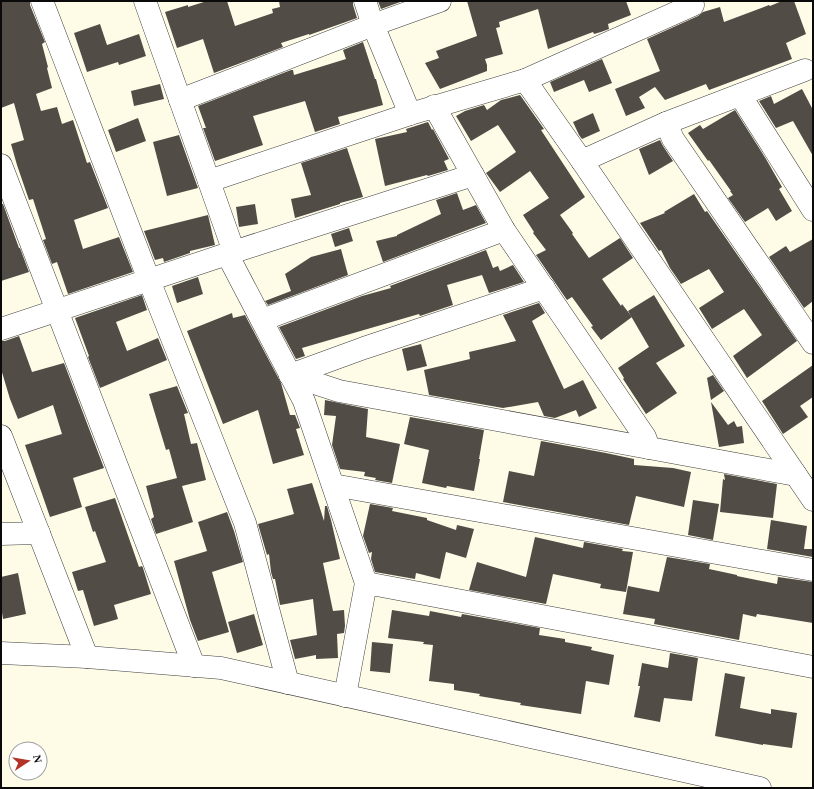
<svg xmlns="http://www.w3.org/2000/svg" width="814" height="789" font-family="Georgia,serif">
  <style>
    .building { fill: #524c47 }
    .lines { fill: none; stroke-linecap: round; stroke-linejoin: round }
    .minor-casing { stroke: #3d3d3d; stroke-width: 23 }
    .minor { stroke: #fff; stroke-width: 22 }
  </style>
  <rect width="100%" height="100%" fill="#fefce7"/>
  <!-- building -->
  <g class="building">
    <path d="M1,1H30V5L45,42L42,44L48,67L47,68L52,88L36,94L41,111L57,107L62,124L73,120L87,163L90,162L108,208L74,220L83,249L119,237L133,272L68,294L57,262L52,264L43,240L46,239L33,199L29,200L17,165L11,144L24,140L14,103L1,108Z"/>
    <path d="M207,1H227L235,26L273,13L272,9L280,7L279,1H353V5L357,18L309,35V34L281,43L283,47L214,73L203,39L177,48L165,12L188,5V7Z"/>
    <path d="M378,1H403L381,9Z"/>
    <path d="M467,1H626L631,15L608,24L609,29L601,32L594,34L593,32L548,49L538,9L499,22L500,27L496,28L503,54L485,59L487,65V71L440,89L425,63L439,58L436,51L477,36Z"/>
    <path d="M782,1H794L806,34L786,43L792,59L709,90L706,84L665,100L655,87L639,97L645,108L626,116L615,89L660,71L647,39L698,16L703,12L720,7L724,22L769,5L770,6Z"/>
    <path d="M100,24L107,45L139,34L146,56L119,65L118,62L87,72L74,33Z"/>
    <path d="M363,42L375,79H376L383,105L338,117L340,124L315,132L305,101L253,116L263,145L215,161L203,128H206L198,106L291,70H293L294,75L346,59L343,50Z"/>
    <path d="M602,59L612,83L589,92L584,80L554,92L550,82Z"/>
    <path d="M160,84L164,99L134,106L131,91Z"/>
    <path d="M802,89L813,110V156L793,121L776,128L759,101L771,96L774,104Z"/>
    <path d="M520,95L544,129L541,130L585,197L560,215L573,233L572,234L589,258L620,238L633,258L602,279L621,306L622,304L632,317L601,340L591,327L593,326L572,297L567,300L536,255L546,250L533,233L534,232L523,215L549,198L530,171L500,192L486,173L516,152L498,125L471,141L456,116L465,111L484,105L487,110L501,100Z"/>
    <path d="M735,110L766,159L782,187L779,189L792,211L776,221L768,208L745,222L728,198L733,195L730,191H731L709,160L708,161L688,133L700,125L703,129Z"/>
    <path d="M593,113L600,131L582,139L579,135L573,122Z"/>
    <path d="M138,118L146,141L116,152L108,130Z"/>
    <path d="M428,122L432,130L433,129L448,157L449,159L444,161L448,170L428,176L427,175L385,186L375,139L407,132L406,129Z"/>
    <path d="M179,135L198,188L167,196L153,142Z"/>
    <path d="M660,140L663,146L673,161L649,175L639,149Z"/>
    <path d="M347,148L363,197L340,203V204L295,218L291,199L311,195L301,163Z"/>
    <path d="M457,193L463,210L476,205L486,223L383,262L376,241L397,236V235L441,214L436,200Z"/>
    <path d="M694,194L705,212L707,211L797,341L747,378L733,356L762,335L744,309L712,329L699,308L724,292L709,269L681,284L670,268L661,250L659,251L640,223L665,213L664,212Z"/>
    <path d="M1,204H3L19,248H20L29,272L1,281Z"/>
    <path d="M255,204L258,224L239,227L236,207Z"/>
    <path d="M208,215L215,245L190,251V253L164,262L163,258L155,260L144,231Z"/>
    <path d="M349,228L353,241L335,247L331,234Z"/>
    <path d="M813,239V301L804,308L769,257L786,246L790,252Z"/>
    <path d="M341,249L348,275L268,305L265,301L291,291L285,274L311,257Z"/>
    <path d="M486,250L493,268L498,266L500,271L513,265L524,282L489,293L482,275L447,285L453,305L420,316L419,314L302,348L305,356L296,359L279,327L362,296L391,288L390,286Z"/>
    <path d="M198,277L203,294L177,303L172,286Z"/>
    <path d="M142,295L147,310L116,322L127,351L158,338L167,360L100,388L88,357L89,356L75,318Z"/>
    <path d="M654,295L685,346L656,363L677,393L646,414L623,379L624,378L618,368L649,347L628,311Z"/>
    <path d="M539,303L545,313L532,321L564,389L583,380L597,408L579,417L576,410L555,418L544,416L538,402L503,408L429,395L424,370L470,359L469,352L516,341L503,315Z"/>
    <path d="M232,313L233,318L245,315L281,383L290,415H295L300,428L296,429L304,455L273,464L258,410L223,424L187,331Z"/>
    <path d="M19,336L32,372L64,363L104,468L73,478L82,507L50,517L25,445L62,434L53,405L18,419L10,399L1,369V341H5Z"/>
    <path d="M421,344L427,366L407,371L402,349Z"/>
    <path d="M813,365V397L800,406L808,417L783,434L762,401Z"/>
    <path d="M713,375L724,391L711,400L707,378Z"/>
    <path d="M177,386L188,413L184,414L191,444L197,443L206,480L182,486L193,522L156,534L151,519L154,517L146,486L177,478L169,449L166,450L149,394Z"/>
    <path d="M325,400L368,409L366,437L400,444L392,483L375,480L376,478L364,476L365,472L340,469L332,445L336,416L324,415Z"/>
    <path d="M711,402L728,425L734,421L737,427L742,426L744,443L719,447Z"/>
    <path d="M410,417L484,430L479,459H480L474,491L447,486L446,488L422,483L429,450L404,444Z"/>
    <path d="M541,441L606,453L634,459V465L673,468L691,472L684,507L636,496L629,525L503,502L509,471L534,476Z"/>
    <path d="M724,474L777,484L773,518L720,512L723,479L725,480Z"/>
    <path d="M312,483L324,521L325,506H327L331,520L340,559L323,563L333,611L344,610L345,626L344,633L337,634L338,658L316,659V655L295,659L290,640L317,635L313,599L280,605L275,579H273L271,572L269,554L267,555L258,524L294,514L287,489Z"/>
    <path d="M115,498L139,567L142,566L143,568L151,594L114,605L118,619L94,626L83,590L78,591L72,572L106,562L95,531L93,532L85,507Z"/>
    <path d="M693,500L719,504L713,540L688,535Z"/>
    <path d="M370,504L393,508L392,511L427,518V520L456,530L457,525L474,529L466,558L446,552L440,579L416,573L415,579L375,572L371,559L372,552L369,553L363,536Z"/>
    <path d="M227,512L234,531L243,562L212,572L229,632L198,641L190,620L174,561L207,551L198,522Z"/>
    <path d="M771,520L807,526L804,549H813V557L767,549Z"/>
    <path d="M535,537L583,548L584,542L623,549L622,551L633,552L626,592L600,588L601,584L553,574L546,604L469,590L477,562L526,577Z"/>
    <path d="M667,557L710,564L709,569L737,575V576L777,584L778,577L813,582V623L757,614L756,617L743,614L739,640L654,624L655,619L623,614L628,586L659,592Z"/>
    <path d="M18,573L26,614L3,619L1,606V577Z"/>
    <path d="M392,610L429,616L430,611L461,617L462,614L540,628L539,635L565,639V642L592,647L591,650L614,655L609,685L586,681L581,714L520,705L521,703L479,696L480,694L454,690V684L429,681L433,645L423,644L424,642L388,638Z"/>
    <path d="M254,614L263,645L237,653L228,622Z"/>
    <path d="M372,642L393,644L390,673L370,671Z"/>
    <path d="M670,653L698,658L692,701L664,698L660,722L634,717L640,686H638L642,663L668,668Z"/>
    <path d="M725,673L745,677L740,708L771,714V709L797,713L792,748L763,744V745L715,736Z"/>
  </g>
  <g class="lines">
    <!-- minor casing -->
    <g class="minor-casing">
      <g id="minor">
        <path d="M42,1L149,280L245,523L288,683"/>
        <path d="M145,1L234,252"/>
        <path d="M365,1L373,25L410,114"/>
        <path d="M525,80L693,5"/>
        <path d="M740,95L813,210"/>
        <path d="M180,100L373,25L440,1"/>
        <path d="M434,106L504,230L645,437L649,448"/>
        <path d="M666,123L673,139L813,343"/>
        <path d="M582,161L666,123L805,70"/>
        <path d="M1,165L194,666"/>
        <path d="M209,181L410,114L525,80L582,161L813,500"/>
        <path d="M227,254L304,401L366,583"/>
        <path d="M262,320L504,230"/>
        <path d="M1,329L227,254L473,175"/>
        <path d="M290,375L339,391L796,475"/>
        <path d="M290,375L364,348L544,288"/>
        <path d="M1,436L87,657"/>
        <path d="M333,485L813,570"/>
        <path d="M1,534L39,533"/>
        <path d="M1,653L87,657L221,668L760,788"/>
        <path d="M345,696L366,583L813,667"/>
      </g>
    </g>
    <!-- minor -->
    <use href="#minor" class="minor"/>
  </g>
  <!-- border -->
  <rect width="814" height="789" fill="none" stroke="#0a0a0a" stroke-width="4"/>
  <!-- north arrow -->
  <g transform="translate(28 761) rotate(78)"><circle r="19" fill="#ffffff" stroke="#9d9d9d"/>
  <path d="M0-3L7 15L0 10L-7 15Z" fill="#b23429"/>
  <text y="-6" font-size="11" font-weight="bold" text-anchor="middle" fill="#0a0a0a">N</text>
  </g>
</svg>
